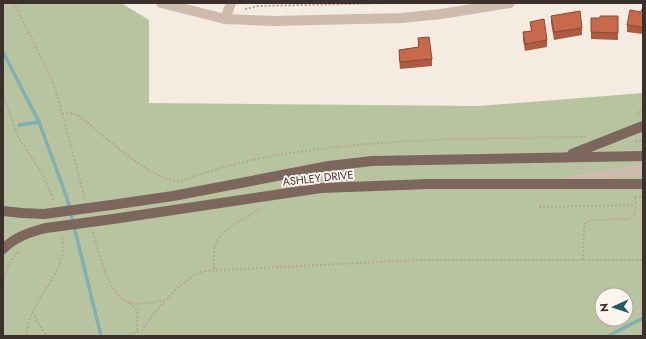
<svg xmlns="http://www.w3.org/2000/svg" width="646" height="339" font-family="Jost,sans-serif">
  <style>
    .green { fill: #b8c4a0; fill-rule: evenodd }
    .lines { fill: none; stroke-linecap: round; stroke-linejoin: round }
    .stream { stroke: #7fb0b2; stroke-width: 3.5 }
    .path { stroke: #b9a596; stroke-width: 2; stroke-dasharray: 2 2; stroke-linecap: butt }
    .minor { stroke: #cdbbac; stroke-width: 10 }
    .major { stroke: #7d675c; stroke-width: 10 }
    .major-bridge { stroke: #7d675c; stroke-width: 10 }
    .wall { fill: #ac5a40 }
    .building { fill: #c8694b; stroke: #8c4a34 }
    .labels { text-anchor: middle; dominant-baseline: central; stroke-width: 4; stroke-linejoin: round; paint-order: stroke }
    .street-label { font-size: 11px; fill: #3b302b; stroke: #fbf5ee }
  </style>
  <rect width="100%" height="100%" fill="#f4ebe1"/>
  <!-- green -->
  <path class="green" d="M3,3H121L149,20V103L479,106L643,93V336H3ZM602,295H626V319H602Z"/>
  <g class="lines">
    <!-- stream -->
    <g class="stream">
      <path d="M3,52L39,122L67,198L101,336"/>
      <path d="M19,125L39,122"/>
      <path d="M608,336L643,318"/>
    </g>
    <!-- path -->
    <g class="path">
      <path d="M14,3L51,78L56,91L85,199"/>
      <path d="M245,9L258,6L389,3"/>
      <path d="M3,94L18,137L45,178L54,202"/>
      <path d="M62,114C71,112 76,114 83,119C109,139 148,180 181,181C239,159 295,151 356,145C432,138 509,138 586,137"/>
      <path d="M637,116L643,107"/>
      <path d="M635,141H643"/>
      <path d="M635,197H643"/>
      <path d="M539,207L635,205"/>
      <path d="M93,232C98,251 108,294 128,302C139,306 154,302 165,300"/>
      <path d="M583,260L584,228L586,222L593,220L630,219C638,214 635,203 635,195"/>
      <path d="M214,269C214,261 213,251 216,244C220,229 248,217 260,209"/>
      <path d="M3,282L9,264L18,252"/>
      <path d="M130,303L137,311V333"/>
      <path d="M33,312L38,323L47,336"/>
      <path d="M27,336C27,299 70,275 62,236"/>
      <path d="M126,336L142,330L155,312L177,288L194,275L204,271L416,260H643"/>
    </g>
    <!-- minor -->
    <g class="minor">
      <path d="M161,3L225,19L274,21L402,18L441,14L510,3"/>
      <path d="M225,19L231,3"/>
      <path d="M568,181L640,170L643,168"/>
    </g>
    <!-- major -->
    <g class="major">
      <path d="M572,154L643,126"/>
      <path d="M111,205L173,196L329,166L372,161L643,156"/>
      <path d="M3,211L22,213L44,214"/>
      <path d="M113,219L321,188L429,184H643"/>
      <path d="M3,249C15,237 30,232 46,228"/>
    </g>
    <!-- major-bridge -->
    <g class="major-bridge">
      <path d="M44,214L111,205"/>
      <path d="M46,228L113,219"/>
    </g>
  </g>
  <!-- wall -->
  <g class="wall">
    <path d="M643,9V34L627,32V25L641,12Z"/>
    <path d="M551,16L582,28V35L554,40L551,23Z"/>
    <path d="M618,16V40L591,39V18H600Z"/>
    <path d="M530,22L547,40V47L525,51L523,40V32L531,31Z"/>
    <path d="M418,38L432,59V66L400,69L399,57V50L418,47Z"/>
  </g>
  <!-- building -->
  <g class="building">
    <path d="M642,9H643V27L627,25L630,10L641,12Z"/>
    <path d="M580,11L582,28L554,32L551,16Z"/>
    <path d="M600,16H618V33L591,32V18H600Z"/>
    <path d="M544,19L547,40L525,44L523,32L532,31L530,22Z"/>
    <path d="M429,37L432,59L400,62L399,50L419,47L418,38Z"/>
  </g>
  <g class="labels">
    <!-- street labels -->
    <g class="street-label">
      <text transform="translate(318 178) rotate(-6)">ASHLEY DRIVE</text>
    </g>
  </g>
  <!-- border -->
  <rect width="646" height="339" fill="none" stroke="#3b302b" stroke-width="8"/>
  <!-- north arrow -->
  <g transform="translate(614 307) rotate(267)"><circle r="19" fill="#fbf5ee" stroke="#aea6a0"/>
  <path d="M0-3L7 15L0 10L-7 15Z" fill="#1f5a5e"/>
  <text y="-6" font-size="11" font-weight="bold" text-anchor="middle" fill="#3b302b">N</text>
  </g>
</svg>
